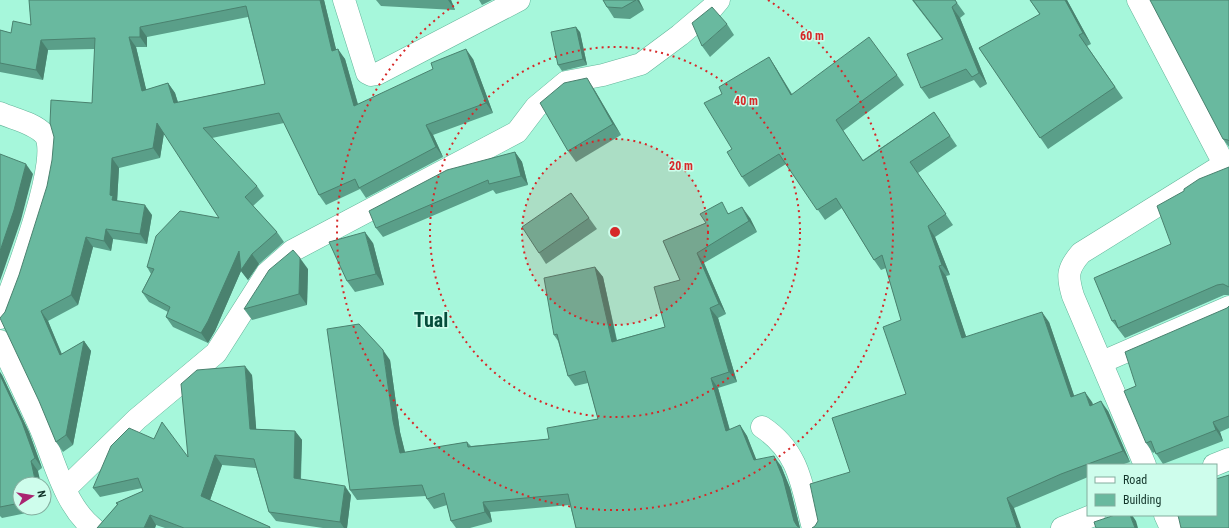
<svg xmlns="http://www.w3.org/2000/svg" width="1229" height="528" font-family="'Roboto Condensed',sans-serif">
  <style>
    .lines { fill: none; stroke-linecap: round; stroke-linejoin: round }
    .minor-casing { stroke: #64b59a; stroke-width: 23 }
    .tertiary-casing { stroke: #64b59a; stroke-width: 23 }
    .trunk-casing { stroke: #64b59a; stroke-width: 23 }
    .minor { stroke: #fff; stroke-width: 22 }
    .tertiary { stroke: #fff; stroke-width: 22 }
    .trunk { stroke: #fff; stroke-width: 22 }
    .wall { fill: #5a9f89; fill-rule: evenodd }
    .shaded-wall { fill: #4a826f }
    .building { fill: #69b99f; stroke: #4a826f; fill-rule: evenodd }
    .ring { fill: none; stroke: #d62828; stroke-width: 2; stroke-dasharray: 2 4 }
    .labels { text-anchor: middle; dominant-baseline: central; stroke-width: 3; stroke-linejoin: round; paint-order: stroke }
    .town-label { font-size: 20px; font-weight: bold; fill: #054d3b; stroke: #cefdec }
    .centre { fill: #d62828; stroke: #cefdec; stroke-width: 2 }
    .ring-label { font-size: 12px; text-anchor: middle; font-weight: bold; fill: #d62828; stroke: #cefdec; stroke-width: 3; stroke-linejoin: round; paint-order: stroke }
  </style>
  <rect width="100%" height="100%" fill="#a6f7db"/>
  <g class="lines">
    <!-- minor casing -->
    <g class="minor-casing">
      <g id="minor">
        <path d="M344,0L367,73L371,75L377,74L519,0"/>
        <path d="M1138,0L1224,164"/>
        <path d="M0,113C14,119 34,123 44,134C64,154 10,291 0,318"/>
        <path d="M0,341C13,369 27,398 40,427C54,459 64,505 93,528"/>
        <path d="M1102,362L1229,307"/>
        <path d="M762,427C800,452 802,487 813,528"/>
        <path d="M1145,465L1073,296C1067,276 1067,269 1081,253L1229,161"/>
        <path d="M65,489L137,419L216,353L267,273L292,251L517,132L536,107L566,82L603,75L641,64L680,35L713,7L719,0"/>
      </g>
    </g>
    <!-- tertiary casing -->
    <g class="tertiary-casing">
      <path id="tertiary" d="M1165,515L1171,528"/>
    </g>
    <!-- trunk casing -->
    <g class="trunk-casing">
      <g id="trunk">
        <path d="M1214,465L1229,459"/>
        <path d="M1062,528L1094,515"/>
      </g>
    </g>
    <!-- minor -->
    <use href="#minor" class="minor"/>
    <!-- tertiary -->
    <use href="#tertiary" class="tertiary"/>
    <!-- trunk -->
    <use href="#trunk" class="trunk"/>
  </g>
  <!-- wall -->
  <g class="wall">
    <path d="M29,0H324L336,50L345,59L358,104L473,59L493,113L433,135L443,157L366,198L360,189L326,205L319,195L284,123L212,138L257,186L264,196L253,206L277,232L284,242L259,264L248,280L241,271L215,331L208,343L173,327L166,317L168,312L149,302L142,292L151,274L147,267L219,218L164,133L160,158L119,168L117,201L152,215L147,244L113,239L111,251L93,247L78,305L48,321L62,354L84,341L91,351L73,445L63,452L56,442L5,312L92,103L95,49L48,50L43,80L0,72V30L11,33L31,25ZM248,17L265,84L178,102L175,93L168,83L146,90L136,47H147V37Z"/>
    <path d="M376,0H451L455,10L381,6Z"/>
    <path d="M479,0H492L482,5Z"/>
    <path d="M603,0H639L644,10L630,19L614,18L607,7Z"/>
    <path d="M912,0H955L965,14L960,18L987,84L980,88L974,80L929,99L921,88L942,39Z"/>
    <path d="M1030,0H1067L1091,44L1087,46L1123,98L1048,149L979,48L1040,15Z"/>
    <path d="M1229,0V147L1223,139Z"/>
    <path d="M727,24L734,35L710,57L702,46Z"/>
    <path d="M580,32L587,65L562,71L558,65Z"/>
    <path d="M769,57L776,68L792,94L897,75L904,85L843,131L863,160L934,112L957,146L918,173L953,225L935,237L950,275L946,276L966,337L1049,322L1074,396L1092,402L1093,405L1108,411L1130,462L1121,465H1088V477L1069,485L1014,508L815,526L850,472L906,394L901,320L886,268L881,270L874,260L842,208L825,220L786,164L749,187L742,177L732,149L722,94Z"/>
    <path d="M594,89L621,135L576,162L568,151Z"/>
    <path d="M515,152L522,162L528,185L496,194L493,190L383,237L376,228Z"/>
    <path d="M1229,167V295H1224L1125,338L1112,321Z"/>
    <path d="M571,193L597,229L546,264L539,253Z"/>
    <path d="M729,213L750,218L757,232L704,263L726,314L718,318L737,382L718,388L730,430L740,425L747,436L756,460L781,466L790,488L800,528H576L570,505L490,512L492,522L470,528H456L451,521L447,505L434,509L427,499L426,496L357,500L350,490L390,360L400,432L405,453L467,442L471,446L549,439L598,419L588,383L575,386L568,376L558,341L554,335L595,267L603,277L617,340L665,327L680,280L663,241Z"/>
    <path d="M373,243L384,285L355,292L347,281Z"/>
    <path d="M308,269L307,305L252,320L244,309Z"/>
    <path d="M1229,306V428L1220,432L1223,441L1163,464L1155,452L1153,453L1146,443L1136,386Z"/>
    <path d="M0,372L2,375L29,432L42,468L20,484V508H44V498L46,509L2,518L0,516Z"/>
    <path d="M252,375L256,429L295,431L302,440L301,479L351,495L347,528H323L276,521L269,512L256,468L222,465L210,500L270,527L271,528H165L156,525L155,528H97L117,505L116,503L143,491L142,488L100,497L93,488L188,457Z"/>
  </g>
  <!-- shaded-wall -->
  <g class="shaded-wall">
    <path d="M320,0H324L339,61L332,51Z"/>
    <path d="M448,0H451L455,10Z"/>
    <path d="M637,0H639L644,10Z"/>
    <path d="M1065,0H1067L1091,44L1083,33Z"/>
    <path d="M952,7L960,18L987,84L979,73Z"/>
    <path d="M140,27L147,37V47L140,37Z"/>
    <path d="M576,27L580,32L587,65L583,59Z"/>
    <path d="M129,37L136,47L149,101L142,91Z"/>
    <path d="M41,40L48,50L43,80L36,70Z"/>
    <path d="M338,49L345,59L361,116L354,106Z"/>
    <path d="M466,49L473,59L493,113L486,103Z"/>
    <path d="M769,57L776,68L798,105L791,95Z"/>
    <path d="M587,78L594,89L621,135L613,124Z"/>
    <path d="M168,83L175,93L181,113L174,103Z"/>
    <path d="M157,123L164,133L160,158L153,148Z"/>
    <path d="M426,125L433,135L443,157L436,147Z"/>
    <path d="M515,152L522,162L528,185L521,176Z"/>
    <path d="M112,158L119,168L117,202L112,200L110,195Z"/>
    <path d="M26,164L33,174L21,220L0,281V251Z"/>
    <path d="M145,205L152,215L147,244L140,234Z"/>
    <path d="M742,207L750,218L757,232L749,221Z"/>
    <path d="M928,226L935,237L950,275L942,265Z"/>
    <path d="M106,229L113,239L111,251L104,241Z"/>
    <path d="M365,232L373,243L384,285L376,274Z"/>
    <path d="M86,237L93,247L78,305L71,295Z"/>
    <path d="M239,251L252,254L259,264L248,280L241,271L215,331L208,343L201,333Z"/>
    <path d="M697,253L704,263L726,314L719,304Z"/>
    <path d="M300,258L308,269L307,305L299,294Z"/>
    <path d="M939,266L946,276L970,348L962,338Z"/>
    <path d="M595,267L603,277L619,352L612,342Z"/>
    <path d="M710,308L718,318L737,382L729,372Z"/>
    <path d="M41,311L48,321L66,365L60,355Z"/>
    <path d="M1042,312L1049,322L1078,407L1071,397Z"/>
    <path d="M84,341L91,351L73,445L66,435Z"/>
    <path d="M383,350L390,360L400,432L408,464L400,453L393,421Z"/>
    <path d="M245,366L252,375L257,439L250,429Z"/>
    <path d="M0,372L2,375L29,432L42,468L35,458L0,375Z"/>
    <path d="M711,378L718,388L733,442L726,431Z"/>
    <path d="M1085,392L1092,402L1097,416L1090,406Z"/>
    <path d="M1101,401L1108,411L1130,462L1123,451Z"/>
    <path d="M1213,422L1220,432L1223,441L1216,430Z"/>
    <path d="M740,425L747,436L761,471L754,460Z"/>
    <path d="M295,431L302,440L300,488L294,478Z"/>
    <path d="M215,455L222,465L208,506L201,496Z"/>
    <path d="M774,456L781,466L790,488L800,528H798L794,521Z"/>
    <path d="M31,461L38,471L41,484H36Z"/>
    <path d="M345,486L351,495L347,528H344L340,522Z"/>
    <path d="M44,498L46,509L44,505Z"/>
    <path d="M1007,498L1014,508L1021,528H1017Z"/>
    <path d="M483,502L490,512L492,522L485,512Z"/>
    <path d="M150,515L156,525L155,528H144Z"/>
    <path d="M1130,515H1132L1136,521L1138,528H1135Z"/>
  </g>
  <!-- building -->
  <g class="building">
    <path d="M29,0H320L332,51L338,49L354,106L433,69L431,63L466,49L486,103L426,125L436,147L359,188L355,179L319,195L279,113L203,128L257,186L245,197L277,232L252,254L241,270L239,251L208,321L201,333L166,317L170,307L142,292L154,269L147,267L156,236L180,211L219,218L157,123L153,148L112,158L110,195L113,196L112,200L145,205L140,234L106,229L104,241L86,237L71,295L41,311L60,355L84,341L66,435L56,442L39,401L0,318L5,312L19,275L47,186L52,160L54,137L50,123L51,100L92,103L95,38L41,40L36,70L0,63V30L11,33L13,21L31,25ZM246,6L265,84L174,103L168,83L142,91L129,37H140V27Z"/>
    <path d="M603,0H636L622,8L607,7Z"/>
    <path d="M913,0H955L957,3L952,7L979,73L972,77L966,69L921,88L907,54L943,39Z"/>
    <path d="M1030,0H1065L1083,33L1079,35L1115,87L1040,138L979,48L1040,14Z"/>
    <path d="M1150,0H1229V141L1228,140L1223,139Z"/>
    <path d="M712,7L727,24L702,46L692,23Z"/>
    <path d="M576,27L583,59L558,65L551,32Z"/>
    <path d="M869,37L897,75L836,120L863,161L934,112L950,136L910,162L946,214L928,226L942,265L939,266L962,338L1042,312L1071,397L1085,392L1090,406L1101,401L1123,451L1061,474L1007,498L1017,528H812L815,526L818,521L810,484L850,472L832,418L906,394L883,327L901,320L882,255L874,260L836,198L817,210L779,154L742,177L727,152L732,149L704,103L722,94L719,87L769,57L791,95Z"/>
    <path d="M587,78L613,124L568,151L540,103L564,83Z"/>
    <path d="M515,152L521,176L489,184L488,180L376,228L369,211L447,170Z"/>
    <path d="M0,154L26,164L14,210L0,251Z"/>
    <path d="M1229,167V287L1223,284L1217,285L1118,328L1115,320L1112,321L1094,278L1171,244L1157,206L1184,191V189L1199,179Z"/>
    <path d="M571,193L589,218L539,253L522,227Z"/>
    <path d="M722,202L728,214L742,207L749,221L697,253L719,304L710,308L729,372L711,378L726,431L740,425L754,460L774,456L783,478L794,521L797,526L800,528H576L568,494L483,502L485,512L451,521L444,493L427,499L422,485L350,490L327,329L359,324L383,350L393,421L400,453L467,442L468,447L549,439L547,428L598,419L585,371L568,376L557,334L554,335L544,278L595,267L612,342L665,327L654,287L680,280L663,241L706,223L700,214Z"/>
    <path d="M365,232L376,274L347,281L329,242Z"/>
    <path d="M293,250L300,258L299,294L244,309L269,270Z"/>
    <path d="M1229,306V416L1213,422L1216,430L1156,454L1151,441L1146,443L1124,391L1136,386L1125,352L1227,308Z"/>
    <path d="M245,366L250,429L295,431L294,478L345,486L340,522L269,512L254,459L215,455L201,496L270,527L269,528H184L150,515L144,528H97L118,504L116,503L143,491L138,478L93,488L111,446L129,428L154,439L162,422L188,457L181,384L197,370Z"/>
    <path d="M0,375L22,422L35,458L31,461L36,484H20V503L0,507Z"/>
    <path d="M1229,475V528H1181L1178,515H1216V479Z"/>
    <path d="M1115,515H1130L1135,528H1096L1094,522Z"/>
  </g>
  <!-- distance rings -->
  <circle cx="615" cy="232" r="93" fill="#d62828" fill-opacity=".12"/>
  <g class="ring">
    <circle cx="615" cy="232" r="93"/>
    <circle cx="615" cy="232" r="185"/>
    <path d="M768 0A278 278 0 1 1 462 0"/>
  </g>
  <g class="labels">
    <!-- town labels -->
    <g class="town-label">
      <text x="431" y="320">Tual</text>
    </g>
  </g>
  <circle cx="615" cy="232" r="6" class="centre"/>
  <g class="ring-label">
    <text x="812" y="40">60 m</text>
    <text x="746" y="105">40 m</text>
    <text x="681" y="170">20 m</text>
  </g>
  <!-- legend -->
  <rect x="1087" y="464" width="130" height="52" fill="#cefdec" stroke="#83ad9e"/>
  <rect x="1095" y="477" width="20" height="6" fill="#ffffff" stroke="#83ad9e"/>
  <text x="1123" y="484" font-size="12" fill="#12352a">Road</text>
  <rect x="1095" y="494" width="20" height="12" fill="#69b99f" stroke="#83ad9e"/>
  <text x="1123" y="504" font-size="12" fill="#12352a">Building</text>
  <!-- north arrow -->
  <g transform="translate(32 496) rotate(78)"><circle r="19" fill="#cefdec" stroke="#83ad9e"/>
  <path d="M0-3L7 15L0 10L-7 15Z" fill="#a92571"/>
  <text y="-6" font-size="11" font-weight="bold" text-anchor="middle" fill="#12352a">N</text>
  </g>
</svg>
